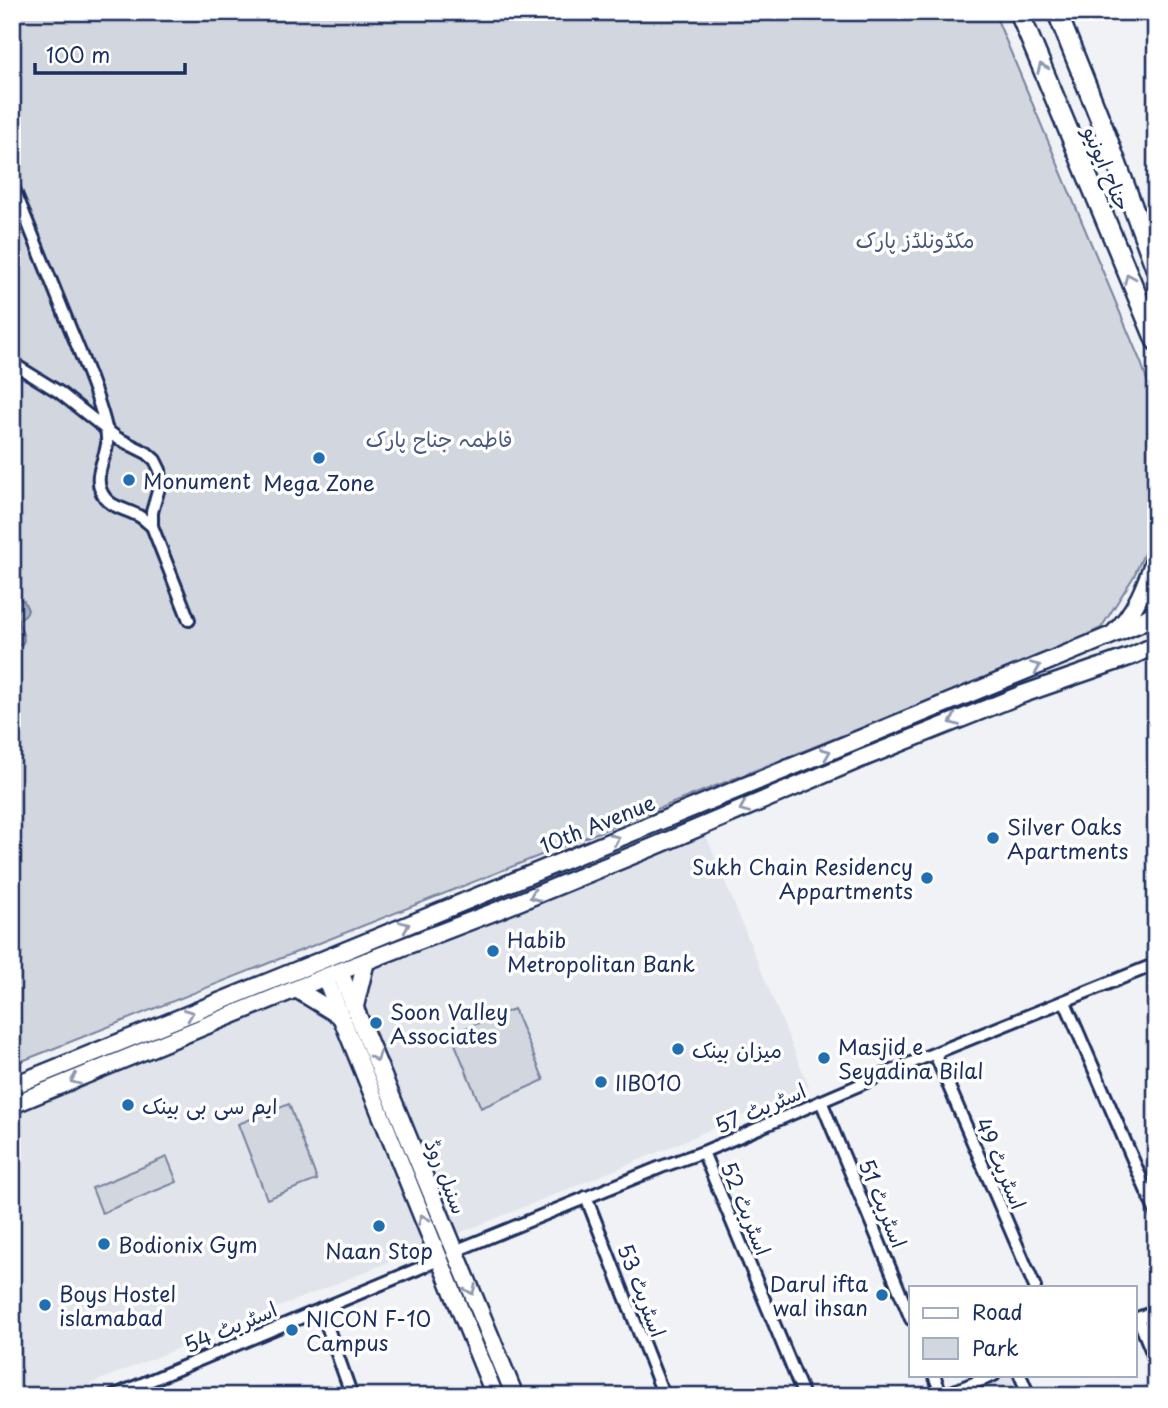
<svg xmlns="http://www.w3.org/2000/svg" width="1168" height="1408" font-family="'Playpen Sans','Playpen Sans Arabic',sans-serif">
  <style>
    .built { fill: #e1e4ea }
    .green { fill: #d2d6df; stroke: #76829e; stroke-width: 2 }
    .water { fill: #a8b0c2; stroke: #707c9a; stroke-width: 2 }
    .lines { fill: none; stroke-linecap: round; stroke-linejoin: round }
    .street-casing { stroke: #1b2f5e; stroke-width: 16 }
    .secondary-casing { stroke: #1b2f5e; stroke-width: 21 }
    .primary-casing { stroke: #1b2f5e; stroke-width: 23 }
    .street { stroke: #fff; stroke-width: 10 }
    .secondary { stroke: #fff; stroke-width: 16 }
    .primary { stroke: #fff; stroke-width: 18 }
    .oneway { stroke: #8d97ae }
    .poi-dot { fill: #1f6fb2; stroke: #fff; stroke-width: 2.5 }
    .labels { text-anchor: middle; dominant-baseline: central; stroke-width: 7; stroke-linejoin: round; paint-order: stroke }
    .street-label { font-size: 21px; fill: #1b2f5e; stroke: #fff }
    .park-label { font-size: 21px; fill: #49597e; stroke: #fff }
    .poi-label { font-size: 21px; fill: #1b2f5e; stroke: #fff; text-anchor: start }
  </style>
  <rect width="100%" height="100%" fill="#f1f2f5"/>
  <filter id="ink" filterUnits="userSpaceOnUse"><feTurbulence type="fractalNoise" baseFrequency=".0143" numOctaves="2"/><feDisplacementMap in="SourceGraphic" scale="14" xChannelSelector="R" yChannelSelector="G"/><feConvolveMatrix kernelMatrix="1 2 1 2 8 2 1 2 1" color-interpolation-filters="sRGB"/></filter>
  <g filter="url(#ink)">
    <!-- built -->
    <g class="built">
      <path d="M705,833L809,1087L656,1153L61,1396H12V1112L496,915Z"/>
      <path d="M1005,1375H1015L1024,1396H953Z"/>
    </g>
    <!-- green -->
    <g class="green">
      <path d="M12,12H994L1142,365L1156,409V515L1152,535L1134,576L1101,628L1088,634L1086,637L1028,662L12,1065Z"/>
      <path d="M514,1009L544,1080L481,1108L451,1034Z"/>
      <path d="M289,1104L317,1180L267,1199L238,1124Z"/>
      <path d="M167,1157L177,1182L102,1213L92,1188Z"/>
    </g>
    <!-- water -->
    <path class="water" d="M12,594L24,601L28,610L26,614L18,620C19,630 34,646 12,646Z"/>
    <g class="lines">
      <!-- street casing -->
      <g class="street-casing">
        <g id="street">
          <path d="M12,184C30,229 48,273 66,318C78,348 93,382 102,413C105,423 108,433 107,444C105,460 94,475 101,491C108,508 125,508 139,516C144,519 148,523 152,526"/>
          <path d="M12,363L59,392L117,438L147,453L155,460L160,470L161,481L152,512V526L189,620"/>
          <path d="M1065,1002L1156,1213"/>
          <path d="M935,1054L1035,1287"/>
          <path d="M821,1101L911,1319"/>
          <path d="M703,1152L804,1396"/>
          <path d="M586,1197L664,1396"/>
          <path d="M455,1251L661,1167L703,1152L913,1062L1156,964"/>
          <path d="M321,1309L352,1396"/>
          <path d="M1138,1318L1156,1362"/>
          <path d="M1135,1319L1156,1311"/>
          <path d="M934,1375L942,1396"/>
          <path d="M1020,1375L1029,1396"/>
          <path d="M113,1396L439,1260"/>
          <path d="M942,1396L994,1375"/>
        </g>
      </g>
      <!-- secondary casing -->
      <g class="secondary-casing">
        <g id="secondary">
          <path d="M1117,633L1138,624L1156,612"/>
          <path d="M340,972L515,1396"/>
          <path d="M325,977L495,1396"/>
          <path d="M296,989L340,1016"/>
          <path d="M355,1006L366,961"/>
          <path d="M12,1086L342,952L1112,635C1136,612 1146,585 1156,554"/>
          <path d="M12,1105L325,977L499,910L653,847L863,758L1023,694L1132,656L1156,645"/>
        </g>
      </g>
      <!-- primary casing -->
      <g class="primary-casing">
        <g id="primary">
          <path d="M1019,12L1156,341"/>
          <path d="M1057,12L1102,124L1156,269"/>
        </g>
      </g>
      <!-- street -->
      <use href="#street" class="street"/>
      <!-- secondary -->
      <use href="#secondary" class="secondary"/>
      <!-- primary -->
      <use href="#primary" class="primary"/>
    </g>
    <!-- one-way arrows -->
    <defs><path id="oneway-chevron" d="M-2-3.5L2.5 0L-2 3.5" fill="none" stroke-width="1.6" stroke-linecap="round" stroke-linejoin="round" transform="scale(1.75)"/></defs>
    <g class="oneway">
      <use href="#oneway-chevron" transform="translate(1042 68) rotate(-113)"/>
      <use href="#oneway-chevron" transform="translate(1129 278) rotate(-113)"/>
      <use href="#oneway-chevron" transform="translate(1036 667) rotate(-23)"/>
      <use href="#oneway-chevron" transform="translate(954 721) rotate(158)"/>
      <use href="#oneway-chevron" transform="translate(826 753) rotate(-22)"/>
      <use href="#oneway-chevron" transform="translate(744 808) rotate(157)"/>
      <use href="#oneway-chevron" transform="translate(615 839) rotate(-22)"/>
      <use href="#oneway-chevron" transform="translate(534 896) rotate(158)"/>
      <use href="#oneway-chevron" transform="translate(405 926) rotate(-23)"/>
      <use href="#oneway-chevron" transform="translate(189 1014) rotate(-22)"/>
      <use href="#oneway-chevron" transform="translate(376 1057) rotate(68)"/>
      <use href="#oneway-chevron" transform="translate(75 1080) rotate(157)"/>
      <use href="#oneway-chevron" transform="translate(423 1219) rotate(-112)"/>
      <use href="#oneway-chevron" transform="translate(471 1290) rotate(68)"/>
    </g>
  </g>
  <!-- markers -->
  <g class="poi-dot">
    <circle cx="319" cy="458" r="7"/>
    <circle cx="129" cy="480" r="7"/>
    <circle cx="993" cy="838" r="7"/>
    <circle cx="927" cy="878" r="7"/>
    <circle cx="493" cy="951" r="7"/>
    <circle cx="376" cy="1023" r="7"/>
    <circle cx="678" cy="1049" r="7"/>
    <circle cx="824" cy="1058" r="7"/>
    <circle cx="601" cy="1082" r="7"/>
    <circle cx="128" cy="1105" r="7"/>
    <circle cx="379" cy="1226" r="7"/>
    <circle cx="104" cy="1244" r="7"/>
    <circle cx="882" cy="1295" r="7"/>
    <circle cx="45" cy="1305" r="7"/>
    <circle cx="292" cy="1330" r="7"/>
  </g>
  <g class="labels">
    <!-- street labels -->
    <g class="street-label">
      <text transform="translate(1108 168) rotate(67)">جناح ایونیو</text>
      <text transform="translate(597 823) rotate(-22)">10th Avenue</text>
      <text transform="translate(760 1107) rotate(-23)">اسٹریٹ 57</text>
      <text transform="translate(1002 1163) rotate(67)">اسٹریٹ 49</text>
      <text transform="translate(447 1176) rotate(68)">سنبل روڈ</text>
      <text transform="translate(884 1203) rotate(68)">اسٹریٹ 51</text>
      <text transform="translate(747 1208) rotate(68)">اسٹریٹ 52</text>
      <text transform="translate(643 1290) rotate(69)">اسٹریٹ 53</text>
      <text transform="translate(230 1326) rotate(-23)">اسٹریٹ 54</text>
    </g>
    <!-- park labels -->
    <g class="park-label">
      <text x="915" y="239">مکڈونلڈز پارک</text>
      <text x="439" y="438">فاطمہ جناح پارک</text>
    </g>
    <!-- poi labels -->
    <g class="poi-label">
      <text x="143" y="480">Monument</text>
      <text x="319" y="482" text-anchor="middle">Mega Zone</text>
      <text x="1007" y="826">Silver Oaks<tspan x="1007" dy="24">Apartments</tspan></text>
      <text x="913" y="866" text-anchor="end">Sukh Chain Residency<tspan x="913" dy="24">Appartments</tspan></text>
      <text x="507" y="939">Habib<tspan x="507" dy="24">Metropolitan Bank</tspan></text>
      <text x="390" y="1011">Soon Valley<tspan x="390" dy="24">Associates</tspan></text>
      <text x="838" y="1046">Masjid e<tspan x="838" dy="24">Seyadina Bilal</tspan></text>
      <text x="692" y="1049">میزان بینک</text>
      <text x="615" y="1082">IIB010</text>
      <text x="142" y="1105">ایم سی بی بینک</text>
      <text x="118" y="1244">Bodionix Gym</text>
      <text x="379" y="1250" text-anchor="middle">Naan Stop</text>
      <text x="868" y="1283" text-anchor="end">Darul ifta<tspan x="868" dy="24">wal ihsan</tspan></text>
      <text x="59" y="1293">Boys Hostel<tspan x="59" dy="24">islamabad</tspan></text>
      <text x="306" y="1318">NICON F-10<tspan x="306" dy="24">Campus</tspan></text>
    </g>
  </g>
  <!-- margin -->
  <rect width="1168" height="1408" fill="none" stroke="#fff" stroke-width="42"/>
  <rect x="21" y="21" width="1126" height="1366" fill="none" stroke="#1b2f5e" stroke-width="2.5" filter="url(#ink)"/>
  <!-- legend -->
  <rect x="909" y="1286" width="228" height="91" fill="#ffffff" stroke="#a4acbf" stroke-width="2"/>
  <rect x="923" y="1308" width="35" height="10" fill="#ffffff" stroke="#a4acbf" stroke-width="2"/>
  <text x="972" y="1320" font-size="21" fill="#1b2f5e">Road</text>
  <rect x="923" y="1338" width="35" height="21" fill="#d2d6df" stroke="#a4acbf" stroke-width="2"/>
  <text x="972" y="1356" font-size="21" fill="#1b2f5e">Park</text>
  <!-- scale -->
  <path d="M35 63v10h150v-10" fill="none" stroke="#1b2f5e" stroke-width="3.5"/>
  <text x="46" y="63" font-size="21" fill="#1b2f5e" stroke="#ffffff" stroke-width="5" paint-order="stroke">100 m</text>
</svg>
